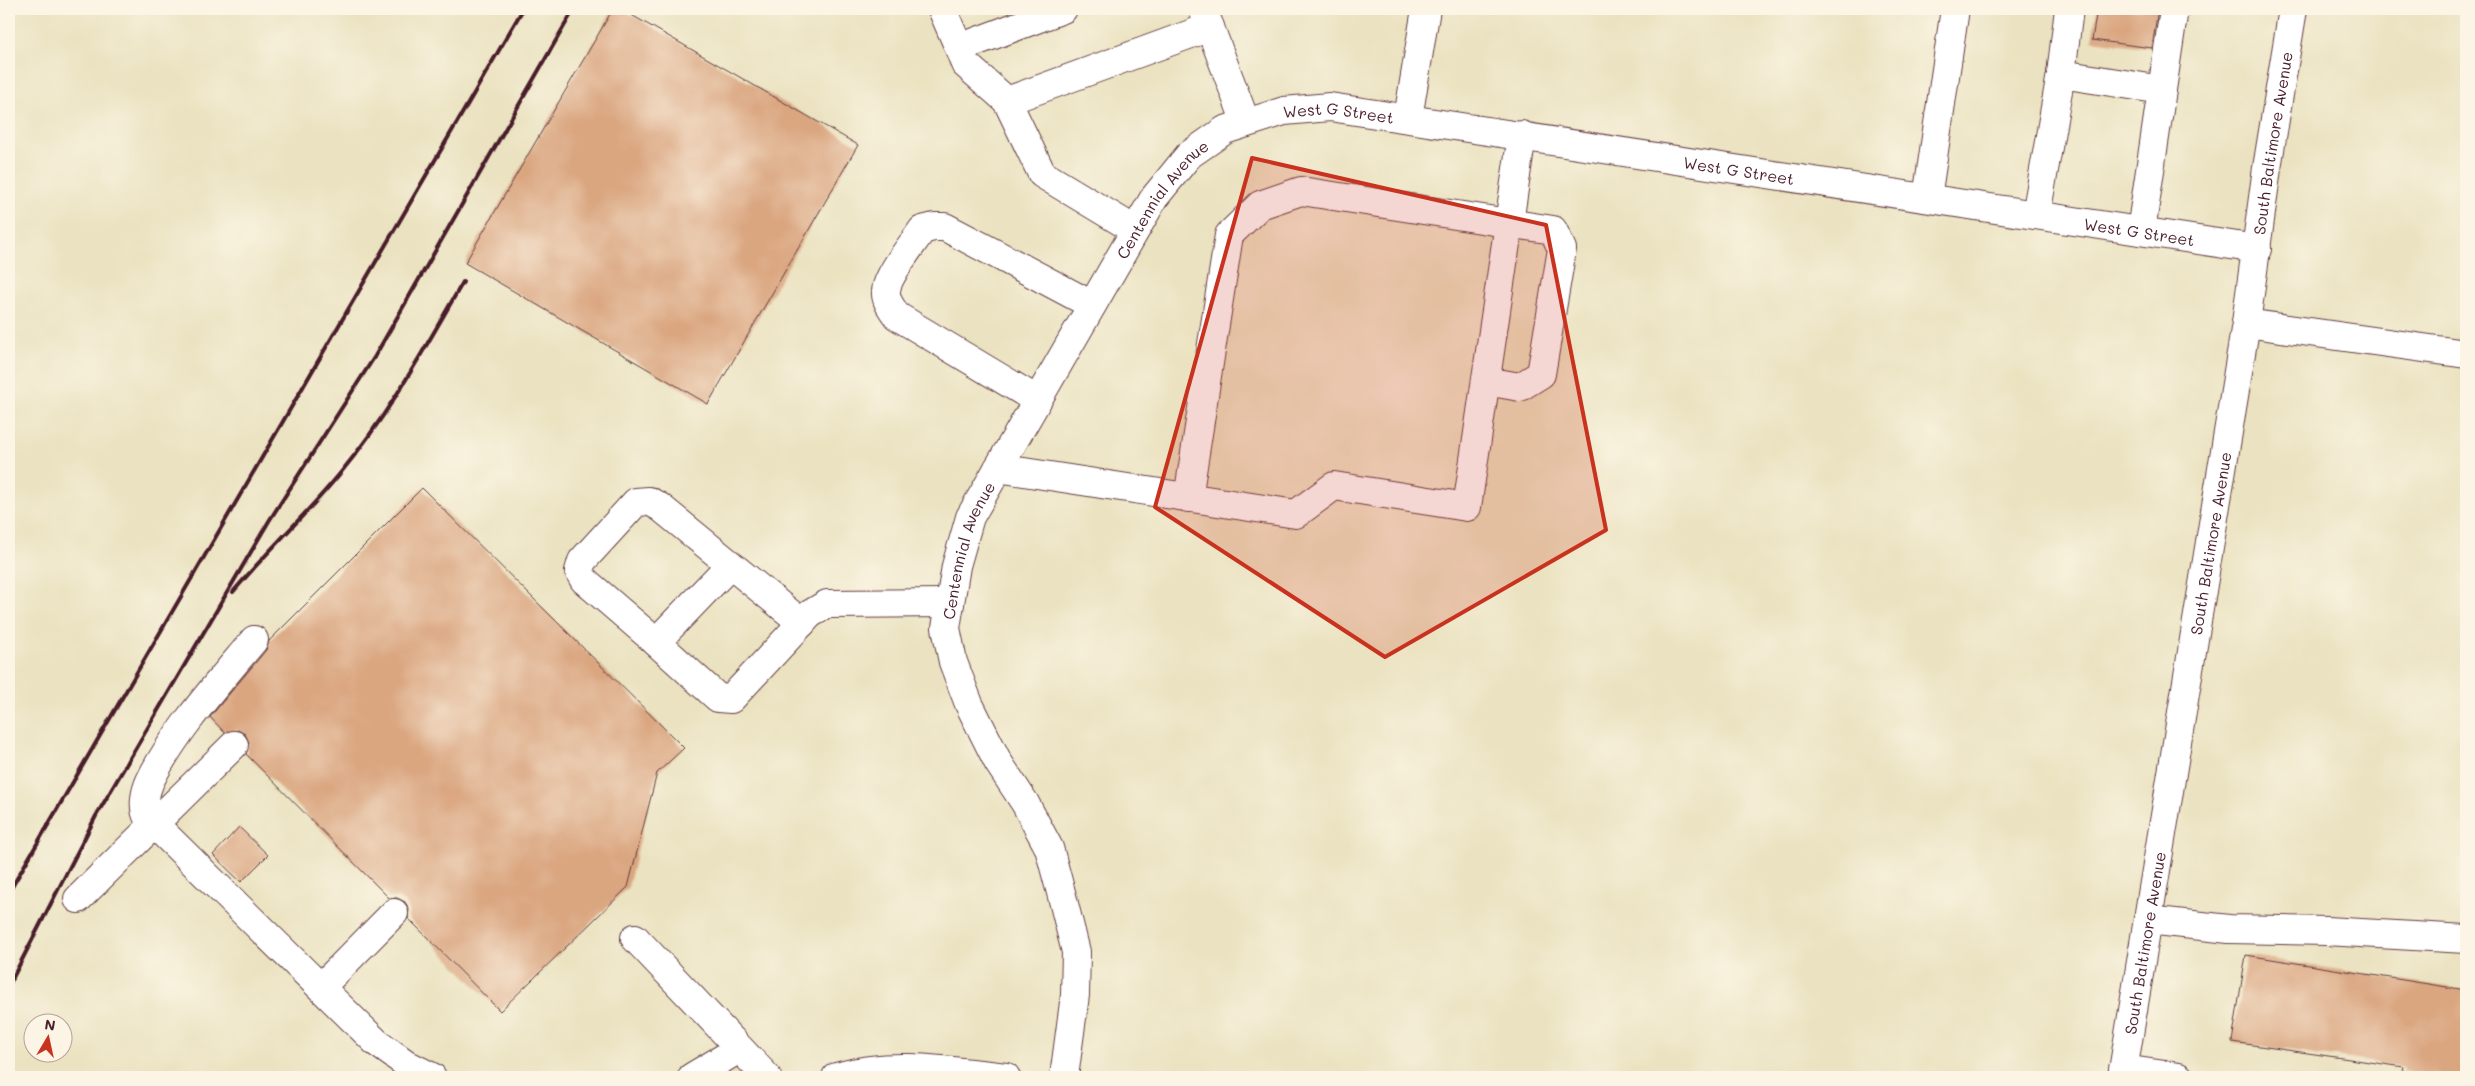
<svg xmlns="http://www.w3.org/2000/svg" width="2475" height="1086" font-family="Mali,sans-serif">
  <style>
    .building { fill: #daa680 }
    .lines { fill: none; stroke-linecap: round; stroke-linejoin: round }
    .minor-casing { stroke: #623c41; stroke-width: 30 }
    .minor { stroke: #fff; stroke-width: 28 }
    .rail { stroke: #4a1f2b; stroke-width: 4 }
    .marked { fill: #c8321e; fill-opacity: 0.2; stroke: #c8321e; stroke-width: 4; stroke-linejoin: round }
    .labels { text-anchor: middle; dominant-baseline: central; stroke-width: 5; stroke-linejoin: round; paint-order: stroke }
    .street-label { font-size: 16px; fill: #4a1f2b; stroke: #fcf5e5 }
  </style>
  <rect width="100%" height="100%" fill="#fcf5e5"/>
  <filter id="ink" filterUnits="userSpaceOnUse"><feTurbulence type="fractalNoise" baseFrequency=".02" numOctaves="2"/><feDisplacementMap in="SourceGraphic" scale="10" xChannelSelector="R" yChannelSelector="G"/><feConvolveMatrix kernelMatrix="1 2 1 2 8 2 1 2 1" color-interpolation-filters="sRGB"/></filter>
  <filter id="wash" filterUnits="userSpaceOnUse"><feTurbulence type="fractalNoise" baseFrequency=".0096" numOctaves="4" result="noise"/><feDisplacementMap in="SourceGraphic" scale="20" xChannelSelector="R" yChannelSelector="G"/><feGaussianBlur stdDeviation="1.12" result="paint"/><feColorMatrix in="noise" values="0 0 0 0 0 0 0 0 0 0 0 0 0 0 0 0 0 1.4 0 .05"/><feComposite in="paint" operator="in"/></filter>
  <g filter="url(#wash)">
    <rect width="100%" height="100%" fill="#eae2c0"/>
    <g id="blocks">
      <!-- building -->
      <g class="building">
        <path d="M613,9H621L858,145L708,404L465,263Z"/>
        <path d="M2097,9H2158L2152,48L2092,40Z"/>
        <path d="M422,488L684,748L657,773L628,887L500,1011L408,918L409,909L405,902L397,898H389L246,754L249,742L245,734L238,730L225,733L210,717L266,650L269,641Z"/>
        <path d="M239,827L268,855L241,882L213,855Z"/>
        <path d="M2246,955L2466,990V1077L2431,1073V1076L2403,1071L2404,1067L2232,1042Z"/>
      </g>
    </g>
  </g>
  <g filter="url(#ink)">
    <use href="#blocks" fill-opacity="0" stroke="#623c41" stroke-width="1"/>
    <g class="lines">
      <!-- minor casing -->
      <g class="minor-casing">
        <g id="minor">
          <path d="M942,9L959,48L1063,9"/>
          <path d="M1203,9L1246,123"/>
          <path d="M959,48L965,64L1007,101L1210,27"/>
          <path d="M2061,74L2162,90"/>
          <path d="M1007,101L1042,174L1135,230"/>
          <path d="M1408,118L1426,9"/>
          <path d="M1927,198L1955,9"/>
          <path d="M2036,215L2061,74L2069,9"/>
          <path d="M2141,231L2174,9"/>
          <path d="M2246,323L2466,354"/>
          <path d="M1037,400L897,316C892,309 885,300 886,291C887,275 913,244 922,230L934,227H945L1092,305"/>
          <path d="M998,468L1296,514L1334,486L1467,507L1522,135"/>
          <path d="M1188,498L1229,235L1260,205L1301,191L1553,230L1562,249L1541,374L1520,387L1486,381"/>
          <path d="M730,565L656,642L718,698L731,699L810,614L827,604L950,603"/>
          <path d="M254,640C220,681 173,733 150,781C145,792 142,807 148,818L376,1042L408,1065L432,1077"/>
          <path d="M656,642L584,580L579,571L582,561L636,502L649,501L660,507L802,623"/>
          <path d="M78,899L234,745"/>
          <path d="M2148,920L2229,929L2326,931L2466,939"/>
          <path d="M635,938L767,1077"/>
          <path d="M321,987L394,913"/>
          <path d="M2123,1069L2179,1077"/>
          <path d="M692,1077L739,1049"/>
          <path d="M836,1077C890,1060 952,1071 1006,1077"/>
          <path id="s1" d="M1064,1077L1075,995L1076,952L1063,900L1049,848L1025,803L998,762L969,704L953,662L946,628L956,566L970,517L1154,198L1189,155L1225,130L1284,111L1330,107L2257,249"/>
          <path id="s2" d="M2122,1077L2246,323L2267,168L2293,9"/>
        </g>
      </g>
      <!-- minor -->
      <use href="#minor" class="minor"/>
      <!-- rail -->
      <g class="rail">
        <path d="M233,592C268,550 308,513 342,471C390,413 425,347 463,282"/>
        <path d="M9,892L523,9"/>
        <path d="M9,985L96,816L269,521L375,356L574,9"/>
      </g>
    </g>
  </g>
  <!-- marked area -->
  <path class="marked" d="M1252,158L1546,225L1606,530L1385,657L1155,507Z"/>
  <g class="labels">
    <!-- street labels -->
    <g class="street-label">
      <text stroke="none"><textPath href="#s1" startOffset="1176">West G Street</textPath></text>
      <text stroke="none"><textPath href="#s2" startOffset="946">South Baltimore Avenue</textPath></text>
      <text stroke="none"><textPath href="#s1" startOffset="1581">West G Street</textPath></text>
      <text stroke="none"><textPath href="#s1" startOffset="964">Centennial Avenue</textPath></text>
      <text stroke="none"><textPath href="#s1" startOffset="1986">West G Street</textPath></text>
      <text stroke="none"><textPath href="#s2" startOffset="541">South Baltimore Avenue</textPath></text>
      <text stroke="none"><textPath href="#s1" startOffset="559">Centennial Avenue</textPath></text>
      <text stroke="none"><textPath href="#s2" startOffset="136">South Baltimore Avenue</textPath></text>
    </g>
  </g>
  <!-- margin -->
  <rect width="2475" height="1086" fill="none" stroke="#fcf5e5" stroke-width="30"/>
  <!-- north arrow -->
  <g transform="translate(48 1038) rotate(9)"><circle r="24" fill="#fcf5e5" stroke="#b59f9b"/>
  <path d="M0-4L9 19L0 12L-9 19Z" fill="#c8321e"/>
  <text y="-8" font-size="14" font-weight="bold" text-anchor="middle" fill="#4a1f2b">N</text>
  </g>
</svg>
